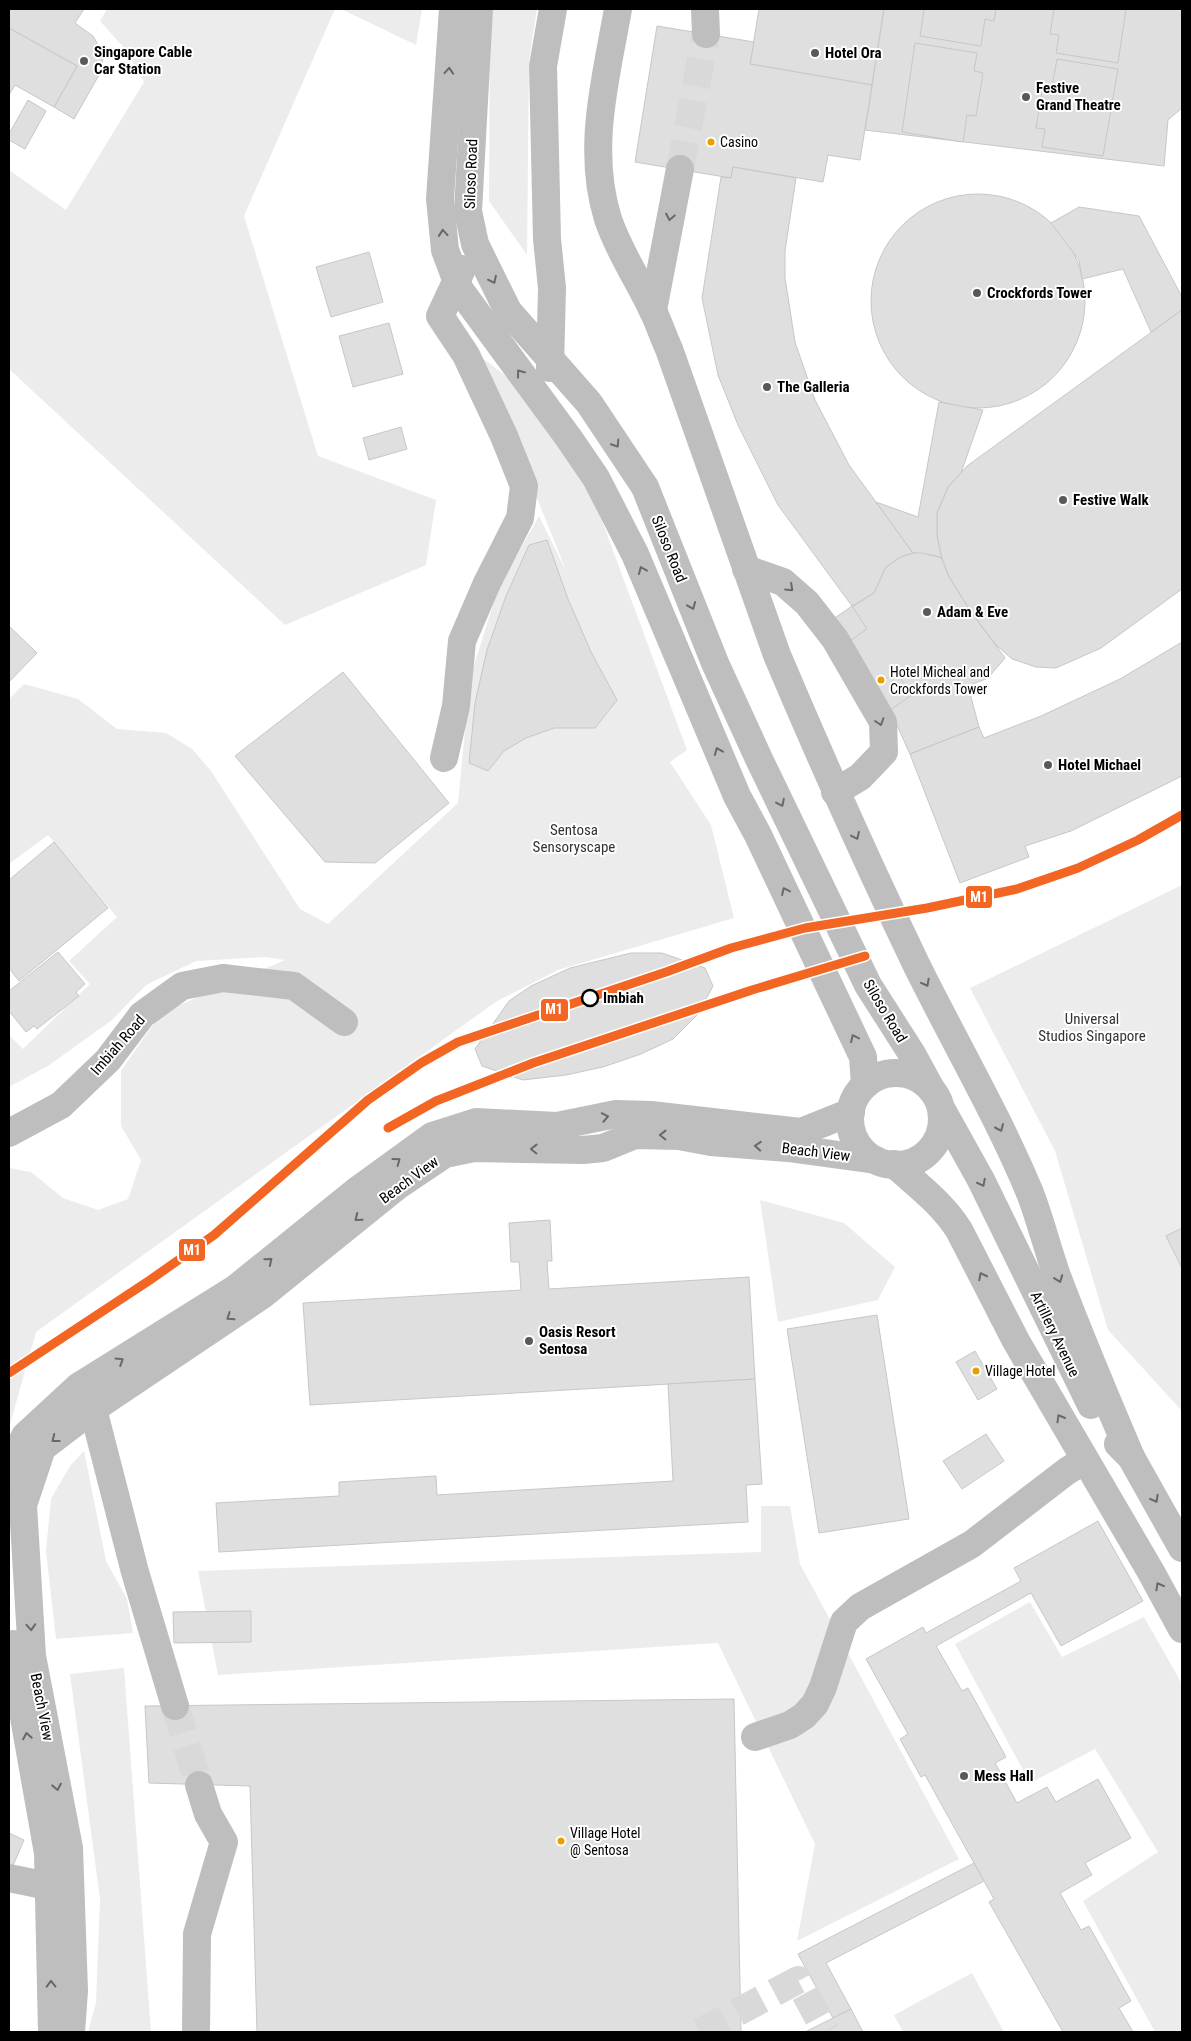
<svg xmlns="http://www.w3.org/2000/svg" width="1191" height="2041" font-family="'Roboto Condensed',sans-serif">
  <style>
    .green { fill: #ececec }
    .building { fill: #dfdfdf; stroke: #c7c7c7 }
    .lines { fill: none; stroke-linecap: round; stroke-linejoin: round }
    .minor-tunnel { stroke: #d9d9d9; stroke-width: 28; stroke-dasharray: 28 14; stroke-linecap: butt }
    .minor { stroke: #bebebe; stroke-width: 28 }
    .metro-1-casing { stroke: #fff; stroke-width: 12 }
    .metro-1 { stroke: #f26522; stroke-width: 9 }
    .oneway { stroke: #686868 }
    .poi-dot { fill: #595959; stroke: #fff; stroke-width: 2 }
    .bus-dot { fill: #eb9e00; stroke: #fff; stroke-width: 2 }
    .stop-dot { fill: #fff; stroke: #000; stroke-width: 2.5 }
    .labels { text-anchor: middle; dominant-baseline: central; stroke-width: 4; stroke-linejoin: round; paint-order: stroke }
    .bus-label { font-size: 14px; fill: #000; stroke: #fff; text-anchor: start }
    .poi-label { font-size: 15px; font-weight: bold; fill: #000; stroke: #fff; text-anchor: start }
    .street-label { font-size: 15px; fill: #000; stroke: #fff }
    .park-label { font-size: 15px; fill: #333; stroke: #fff }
    .stop-label { font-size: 15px; font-weight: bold; fill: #000; stroke: #fff; text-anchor: start }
    .line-badge { stroke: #fff; stroke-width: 2 }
    .badge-label { font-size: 14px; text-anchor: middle; font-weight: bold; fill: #fff }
  </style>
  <rect width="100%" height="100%" fill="#fff"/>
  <!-- green -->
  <g class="green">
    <path d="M107,9H335L244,216L318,456L436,500L426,565L285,625L9,369V170L66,210L144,82L124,48L100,21Z"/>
    <path d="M341,9H422L416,45Z"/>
    <path d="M490,9H537L529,60L527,255L489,201Z"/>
    <path d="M480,356L506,376L563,447L595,502L687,750L670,762L711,825L734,918L558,970L497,1001L36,1332L9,1428V1168L31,1172L63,1198L98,1210L128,1199L141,1160L121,1126V1071L161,1013L285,960L265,957L196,961L146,985L112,1020L48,1066L9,1087V1035L23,1049L90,984L69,961L117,917L48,835L9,864V699L24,684L78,699L117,729L166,733L192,749L211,771L300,909L328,924L458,803L470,678L498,589L539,516L567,573Z"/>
    <path d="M1182,885V1411L1108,1330L1055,1151L970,988Z"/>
    <path d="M760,1200L844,1223L895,1267L878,1300L778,1322Z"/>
    <path d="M84,1451L106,1561L127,1599L133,1633L56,1639L46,1551L51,1499L70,1466Z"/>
    <path d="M761,1506H790L800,1564L959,1859L797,1941L815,1844L718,1643L218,1675L198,1571L761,1552Z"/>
    <path d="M1030,1602L1062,1657L1144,1617L1182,1684V2032H1155L1083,1901L1158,1852L1095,1749L1030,1783L955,1644Z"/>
    <path d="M124,1668L151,2032H88L96,2003L100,1899L70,1674Z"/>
    <path d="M972,1973L1004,2032H903L894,2015Z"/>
  </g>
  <!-- building -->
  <g class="building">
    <path d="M9,9H84L75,23L93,36L104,55L99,75L74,119L54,107L77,66L9,28Z"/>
    <path d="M759,9H884L872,85L750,64Z"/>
    <path d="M884,9H1182V108L1168,120L1164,166L865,130Z"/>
    <path d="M924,9H996L994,21L985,19L981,46L920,36Z"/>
    <path d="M1054,9H1126L1118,63L1056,53L1059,35L1050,34Z"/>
    <path d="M657,26L754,42L750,64L872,85L860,160L828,155L823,182L733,167L731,178L635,162Z"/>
    <path d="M9,28L77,66L54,107L15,85L9,95Z"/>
    <path d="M915,43L977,53L974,71L983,73L976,116L967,115L963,142L902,132Z"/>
    <path d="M1057,59L1118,69L1103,156L1042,147L1045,129L1036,128L1043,84L1052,86Z"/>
    <path d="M28,100L46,111L25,149L9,140V134Z"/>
    <path d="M733,167L796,178L785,251V278L795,342L815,400L849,465L913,553L901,557L886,567L874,593L852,606L778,505L738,425L718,375L702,298L721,177L731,178Z"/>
    <circle cx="978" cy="301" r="107"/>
    <path d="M1079,207L1139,216L1182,297V310L1151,332L1123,269L1082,279L1079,260L1051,223Z"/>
    <path d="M369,252L383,302L331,317L316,267Z"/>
    <path d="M1182,310V589L1101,648L1056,668L1036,667L1012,659L996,645L971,612L949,577L942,559L937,536V513L948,487L967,466Z"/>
    <path d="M389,323L403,374L353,387L339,336Z"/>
    <path d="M939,402L983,410L961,473L948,487L937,513V536L942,559L939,557L932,555L913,553L876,502L918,517Z"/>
    <path d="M401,427L407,449L369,460L363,438Z"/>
    <path d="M547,540L568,599L591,652L617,700L595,728H554L526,738L504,751L488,771L469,763L475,703L487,650L506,596L529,545Z"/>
    <path d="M913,553H922L939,557L942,559L949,577L971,612L1005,658L988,678L968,686L979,727L910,754L890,710L829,622L874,593L886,567L901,557Z"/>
    <path d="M852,606L867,629L844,645L829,622Z"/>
    <path d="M9,626L37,653L9,682Z"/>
    <path d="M1182,642V776L1071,831L1025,846L1029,857L960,883L910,754L979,727L984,738L1041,716L1120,679Z"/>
    <path d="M343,672L449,803L375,863L325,862L235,756Z"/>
    <path d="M896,672L912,695L890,710L874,687Z"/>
    <path d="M54,842L108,908L19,981L9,968V880Z"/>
    <path d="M58,952L85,984L76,992L79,996L37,1029L34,1026L26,1032L9,1011V991Z"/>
    <path d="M631,953H662L705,968L713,986L698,1014L673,1039L641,1054L603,1067L566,1075L523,1080L482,1066L475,1049L509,1001L531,986L570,968Z"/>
    <path d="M550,1220L552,1261H547L549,1289L749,1277L755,1379L310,1405L303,1303L521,1290L519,1262H511L509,1223Z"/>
    <path d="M1182,1228V1268L1166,1236Z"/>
    <path d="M877,1315L909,1519L819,1533L787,1329Z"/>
    <path d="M975,1351L997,1389L978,1400L956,1362Z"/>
    <path d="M755,1379L762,1484L746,1485L748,1522L219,1552L216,1503L339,1496V1482L436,1476L437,1495L673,1481L668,1384Z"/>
    <path d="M986,1434L1004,1461L962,1489L943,1461Z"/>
    <path d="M1098,1521L1143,1601L1061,1646L1031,1593L936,1646L962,1691L968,1688L1006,1757L995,1763L1017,1803L1047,1787L1056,1802L1098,1779L1131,1838L1085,1863L1092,1875L1060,1893L1081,1930L1089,1926L1131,2001L1119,2008L1133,2032H1063L989,1902L994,1899L974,1863L925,1775L921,1777L900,1739L908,1734L866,1659L923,1627L926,1633L1021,1581L1014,1568Z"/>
    <path d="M251,1611V1642L174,1643L173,1612Z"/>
    <path d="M734,1699L741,2032H257L250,1786L149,1783L145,1706Z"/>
    <path d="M9,1833L24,1840L9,1875Z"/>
    <path d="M974,1863L984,1881L826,1963L851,2009L833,2018L798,1954Z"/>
    <path d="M851,2009L863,2032H805Z"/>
  </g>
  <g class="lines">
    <!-- minor-tunnel -->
    <g class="minor-tunnel">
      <path d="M680,169L706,34"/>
      <path d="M175,1706L199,1785"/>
      <path d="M700,2032L798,1980L826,2032"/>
    </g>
    <!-- minor -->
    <g class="minor">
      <path d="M453,9L440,199L445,250L460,290L568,437L596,478L635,554L737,796L758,835L863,1057L865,1085"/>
      <path d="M479,9L468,211L475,244L508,311L589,403L645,487L715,663L759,759L868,985L912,1054L931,1089"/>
      <path d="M618,9C606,78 586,149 608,219C619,252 638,279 653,311C659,323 663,336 669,349L777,655C821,759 867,862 916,964C954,1041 997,1114 1030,1193C1040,1219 1047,1247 1056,1273C1079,1335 1105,1396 1131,1457"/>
      <path d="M705,9L706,34"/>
      <path d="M653,310L680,169"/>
      <path d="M550,368L552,288L547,239L543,66L553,9"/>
      <path d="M746,569L783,582L807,603L835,639L883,722L884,752L860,777L835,792"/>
      <path d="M444,758L456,706L462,641L487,583L520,518L524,486L504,436L466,355L440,316L462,269"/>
      <circle cx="896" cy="1119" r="46"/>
      <path d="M942,1110L981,1180L1091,1405"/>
      <path d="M9,1133L61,1105L108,1060L142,1015L182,986L223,978L294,986L344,1022"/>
      <path d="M894,1164C917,1185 942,1203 959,1230L1016,1341L1151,1572L1182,1629"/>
      <path d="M83,1394L93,1409L135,1572L175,1706"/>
      <path d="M1118,1444L1131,1457L1182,1548"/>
      <path d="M9,1497L13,1460L25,1436L78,1387L235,1289L359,1189L432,1136L476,1122L557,1126L616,1114L651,1115L801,1132L851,1112"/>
      <path d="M13,1644L14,1661L48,1853L52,2032"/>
      <path d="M755,1737L790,1725L804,1716L815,1704L823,1687L844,1622L860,1607L972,1544L1067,1471L1085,1460"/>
      <path d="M9,1878L67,1890"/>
      <path d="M71,2032L74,1991L69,1848L32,1656L23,1505L42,1448L93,1409L261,1296L396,1187L445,1154L474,1148L583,1150L603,1148L635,1135L679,1136L711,1142L788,1148L876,1160"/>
      <path d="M196,2032L197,1934L224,1842L208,1814L199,1785"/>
    </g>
    <!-- metro-1 casing -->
    <g class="metro-1-casing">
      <g id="metro-1">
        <path d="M388,1128L436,1101L533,1063L752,990L865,956"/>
        <path d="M9,1373L150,1280L214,1235L368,1100L421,1063L458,1042L666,972L731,948L805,928L927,908L1017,889L1078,868L1138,840L1182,815"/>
      </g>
    </g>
    <!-- metro-1 -->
    <use href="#metro-1" class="metro-1"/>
  </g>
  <!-- one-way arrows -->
  <defs><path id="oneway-chevron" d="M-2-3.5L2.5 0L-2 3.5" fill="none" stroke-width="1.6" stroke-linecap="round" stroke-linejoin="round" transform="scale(1.25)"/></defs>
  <g class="oneway">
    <use href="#oneway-chevron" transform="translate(449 71) rotate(-86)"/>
    <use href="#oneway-chevron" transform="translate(670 217) rotate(101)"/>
    <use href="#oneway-chevron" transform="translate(443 233) rotate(-95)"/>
    <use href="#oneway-chevron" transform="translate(493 280) rotate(64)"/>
    <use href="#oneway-chevron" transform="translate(520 373) rotate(-127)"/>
    <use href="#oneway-chevron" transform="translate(616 444) rotate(57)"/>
    <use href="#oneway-chevron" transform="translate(642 570) rotate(-113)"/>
    <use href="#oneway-chevron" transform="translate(790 588) rotate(43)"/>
    <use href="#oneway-chevron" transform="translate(692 606) rotate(68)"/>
    <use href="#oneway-chevron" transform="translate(880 722) rotate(72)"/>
    <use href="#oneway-chevron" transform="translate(718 751) rotate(-112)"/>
    <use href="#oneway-chevron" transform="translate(781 803) rotate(64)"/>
    <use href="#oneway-chevron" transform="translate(856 836) rotate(65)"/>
    <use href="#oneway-chevron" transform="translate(785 891) rotate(-115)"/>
    <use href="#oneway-chevron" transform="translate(926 983) rotate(62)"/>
    <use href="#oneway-chevron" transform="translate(854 1038) rotate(-115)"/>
    <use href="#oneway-chevron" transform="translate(605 1117) rotate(-11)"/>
    <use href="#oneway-chevron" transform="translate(1000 1128) rotate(66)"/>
    <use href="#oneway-chevron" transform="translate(663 1135) rotate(-179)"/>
    <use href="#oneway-chevron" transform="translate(758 1146) rotate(-175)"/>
    <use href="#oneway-chevron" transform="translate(534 1149) rotate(-179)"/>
    <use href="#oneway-chevron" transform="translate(397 1161) rotate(-36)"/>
    <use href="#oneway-chevron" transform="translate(982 1183) rotate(63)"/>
    <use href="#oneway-chevron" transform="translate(358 1218) rotate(141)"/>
    <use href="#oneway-chevron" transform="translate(269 1261) rotate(-39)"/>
    <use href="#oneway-chevron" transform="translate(982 1276) rotate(-117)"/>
    <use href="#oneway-chevron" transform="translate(1059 1279) rotate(70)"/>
    <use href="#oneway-chevron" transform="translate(230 1317) rotate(146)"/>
    <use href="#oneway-chevron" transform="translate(120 1361) rotate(-32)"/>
    <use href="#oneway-chevron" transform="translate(1060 1418) rotate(-120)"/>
    <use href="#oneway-chevron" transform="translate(55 1439) rotate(142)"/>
    <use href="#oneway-chevron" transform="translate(1155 1499) rotate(61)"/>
    <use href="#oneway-chevron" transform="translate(1159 1586) rotate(-119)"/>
    <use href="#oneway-chevron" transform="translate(31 1627) rotate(86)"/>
    <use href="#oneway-chevron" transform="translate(27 1736) rotate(-100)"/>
    <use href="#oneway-chevron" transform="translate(57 1787) rotate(79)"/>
    <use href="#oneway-chevron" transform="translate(51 1984) rotate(-91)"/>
  </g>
  <!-- markers -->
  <g class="poi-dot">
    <circle cx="815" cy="53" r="5"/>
    <circle cx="84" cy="61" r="5"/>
    <circle cx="1026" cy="97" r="5"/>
    <circle cx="977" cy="293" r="5"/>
    <circle cx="767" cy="387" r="5"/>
    <circle cx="1063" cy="500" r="5"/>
    <circle cx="927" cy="612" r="5"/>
    <circle cx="1048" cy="765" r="5"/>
    <circle cx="529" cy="1341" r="5"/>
    <circle cx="964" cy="1776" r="5"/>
  </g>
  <g class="bus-dot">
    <circle cx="711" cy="142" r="4.5"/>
    <circle cx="881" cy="680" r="4.5"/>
    <circle cx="976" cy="1371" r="4.5"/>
    <circle cx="561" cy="1841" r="4.5"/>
  </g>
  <circle class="stop-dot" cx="590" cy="998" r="8"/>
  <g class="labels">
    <!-- bus labels -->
    <g class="bus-label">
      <text x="720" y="142">Casino</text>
      <text x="890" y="672">Hotel Micheal and<tspan x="890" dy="17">Crockfords Tower</tspan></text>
      <text x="985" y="1371">Village Hotel</text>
      <text x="570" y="1833">Village Hotel<tspan x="570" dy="17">@ Sentosa</tspan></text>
    </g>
    <!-- poi labels -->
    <g class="poi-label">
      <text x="94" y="52">Singapore Cable<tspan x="94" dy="17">Car Station</tspan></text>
      <text x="825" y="53">Hotel Ora</text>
      <text x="1036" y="88">Festive<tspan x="1036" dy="17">Grand Theatre</tspan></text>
      <text x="987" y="293">Crockfords Tower</text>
      <text x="777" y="387">The Galleria</text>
      <text x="1073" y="500">Festive Walk</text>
      <text x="937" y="612">Adam &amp; Eve</text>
      <text x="1058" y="765">Hotel Michael</text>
      <text x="539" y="1332">Oasis Resort<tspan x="539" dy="17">Sentosa</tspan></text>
      <text x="974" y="1776">Mess Hall</text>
    </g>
    <!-- street labels -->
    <g class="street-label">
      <text transform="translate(471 174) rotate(-88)">Siloso Road</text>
      <text transform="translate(669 549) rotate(68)">Siloso Road</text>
      <text transform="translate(885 1011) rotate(59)">Siloso Road</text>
      <text transform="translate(118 1045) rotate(-49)">Imbiah Road</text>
      <text transform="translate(816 1152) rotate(7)">Beach View</text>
      <text transform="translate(409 1180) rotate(-36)">Beach View</text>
      <text transform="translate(1055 1334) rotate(64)">Artillery Avenue</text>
      <text transform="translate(42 1707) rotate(79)">Beach View</text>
    </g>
    <!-- park labels -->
    <g class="park-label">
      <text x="574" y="830">Sentosa<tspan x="574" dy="17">Sensoryscape</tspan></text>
      <text x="1092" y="1019">Universal<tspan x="1092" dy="17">Studios Singapore</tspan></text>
    </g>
    <!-- stop labels -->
    <g class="stop-label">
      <text x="603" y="998">Imbiah</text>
    </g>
  </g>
  <g class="line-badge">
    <rect x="965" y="885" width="28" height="24" rx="5" fill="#f26522"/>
    <rect x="540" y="998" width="29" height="24" rx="5" fill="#f26522"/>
    <rect x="178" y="1238" width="28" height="24" rx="5" fill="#f26522"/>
  </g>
  <g class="badge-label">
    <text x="979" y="902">M1</text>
    <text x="554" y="1014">M1</text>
    <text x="192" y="1255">M1</text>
  </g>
  <!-- border -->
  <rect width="1191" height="2041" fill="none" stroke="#000000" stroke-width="20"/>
</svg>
